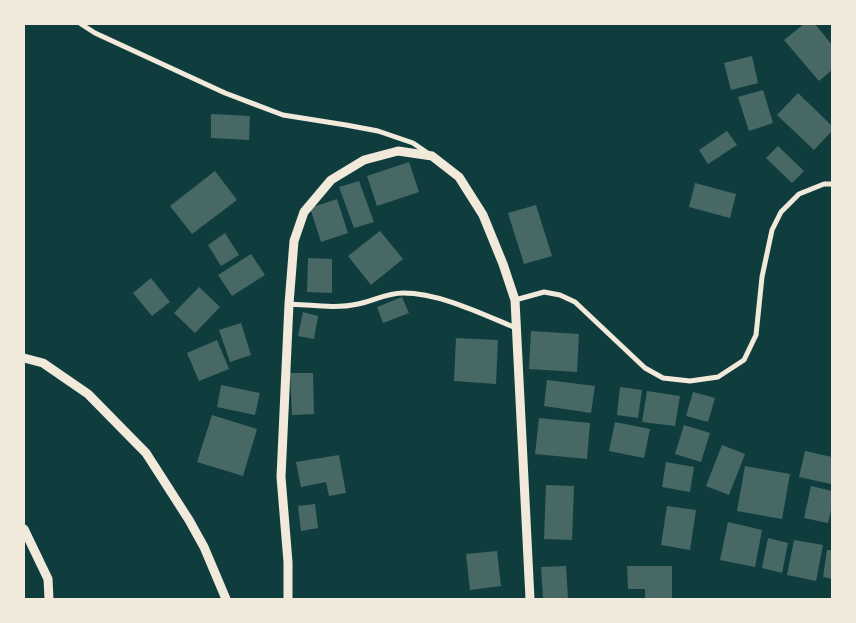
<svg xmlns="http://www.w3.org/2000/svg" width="856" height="623" font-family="Overpass,sans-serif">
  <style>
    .building { fill: #486865 }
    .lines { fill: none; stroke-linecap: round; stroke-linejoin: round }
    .minor { stroke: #f1e9da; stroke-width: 5 }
    .tertiary { stroke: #f1e9da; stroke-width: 9 }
  </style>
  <rect width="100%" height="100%" fill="#0f3d3e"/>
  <!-- building -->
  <g class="building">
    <path d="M804,24H815L832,45V70L819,81L784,40Z"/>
    <path d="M752,56L758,83L731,90L724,63Z"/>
    <path d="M763,90L773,123L749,131L738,97Z"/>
    <path d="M798,93L832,126V131L814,150L777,115Z"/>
    <path d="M211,114L250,116L249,140L211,138Z"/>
    <path d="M727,131L737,145L708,164L699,150Z"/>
    <path d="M778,146L804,171L792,183L766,158Z"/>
    <path d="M409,162L419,192L377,206L367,176Z"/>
    <path d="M215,171L237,200L192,234L170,206Z"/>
    <path d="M359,181L374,222L354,228L339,187Z"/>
    <path d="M695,183L736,194L730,218L689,207Z"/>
    <path d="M337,199L348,233L321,242L310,208Z"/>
    <path d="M536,205L552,256L524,264L508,213Z"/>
    <path d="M380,231L403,259L371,285L348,256Z"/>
    <path d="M225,233L239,255L221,266L208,245Z"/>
    <path d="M251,254L265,275L232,296L218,275Z"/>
    <path d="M308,258L332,259V293L307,292Z"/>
    <path d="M151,278L170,302L152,316L133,293Z"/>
    <path d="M199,287L220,307L195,333L174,313Z"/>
    <path d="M402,297L409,313L383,323L377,307Z"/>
    <path d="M303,312L318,316L314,339L298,336Z"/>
    <path d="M241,323L251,355L230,362L219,330Z"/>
    <path d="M531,331L579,334L577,372L529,369Z"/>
    <path d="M456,338L498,340L496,384L454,381Z"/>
    <path d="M217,340L229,369L199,381L187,353Z"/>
    <path d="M290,373H313L314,414L292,415Z"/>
    <path d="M547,380L595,386L591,413L544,406Z"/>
    <path d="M221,385L260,393L255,415L217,407Z"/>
    <path d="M620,387L642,390L638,418L617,415Z"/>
    <path d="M647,391L680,396L675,426L642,422Z"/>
    <path d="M693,392L715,398L708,422L686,416Z"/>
    <path d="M212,415L257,429L243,476L197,462Z"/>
    <path d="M539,418L590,423L587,459L535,454Z"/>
    <path d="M615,422L650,429L644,458L609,451Z"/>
    <path d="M684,425L710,433L701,462L675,454Z"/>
    <path d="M722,445L745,454L729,495L706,486Z"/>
    <path d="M805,451L832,457L831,484L799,477Z"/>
    <path d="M339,455L346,493L329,496L326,482L301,487L296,462Z"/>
    <path d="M666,462L694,467L690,492L662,487Z"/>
    <path d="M745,466L790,474L782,519L737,511Z"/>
    <path d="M546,485L574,486L572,540L544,539Z"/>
    <path d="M811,486L832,491V506L828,523L804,518Z"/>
    <path d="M315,504L318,528L301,531L298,506Z"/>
    <path d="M667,506L696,510L690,550L661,545Z"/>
    <path d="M728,522L762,530L755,567L720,560Z"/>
    <path d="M768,538L788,543L782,573L762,568Z"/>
    <path d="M794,540L823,545L816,581L787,575Z"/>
    <path d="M827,550H832V579L823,577Z"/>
    <path d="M497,551L501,586L470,590L466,554Z"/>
    <path d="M566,566L568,599H543L541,567Z"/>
    <path d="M627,566H672V599H645V589H628Z"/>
  </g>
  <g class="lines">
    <!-- minor -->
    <g class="minor">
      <path d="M81,24L95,33L225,93L283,115L346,125L378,131L413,143L429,154"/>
      <path d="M515,300L544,292L560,295L575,302L645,368L663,378L690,381L718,377L744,360L756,335L762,277L772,230L781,212L799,194L824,184H832"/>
      <path d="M289,304C312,305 336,309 358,304C373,301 387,293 403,293C440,293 482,314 516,328"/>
    </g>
    <!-- tertiary -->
    <g class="tertiary">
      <path d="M24,358L43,363L88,394L146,453L189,520L204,547L226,599"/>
      <path d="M24,529L48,579L49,599"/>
      <path d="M288,599V562L281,477L289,304L294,241L304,212L331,180L364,160L398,151L432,156L459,177L483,215L503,264L515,300L530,599"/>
    </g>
  </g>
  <!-- border -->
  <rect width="856" height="623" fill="none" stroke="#f1e9da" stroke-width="50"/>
</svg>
